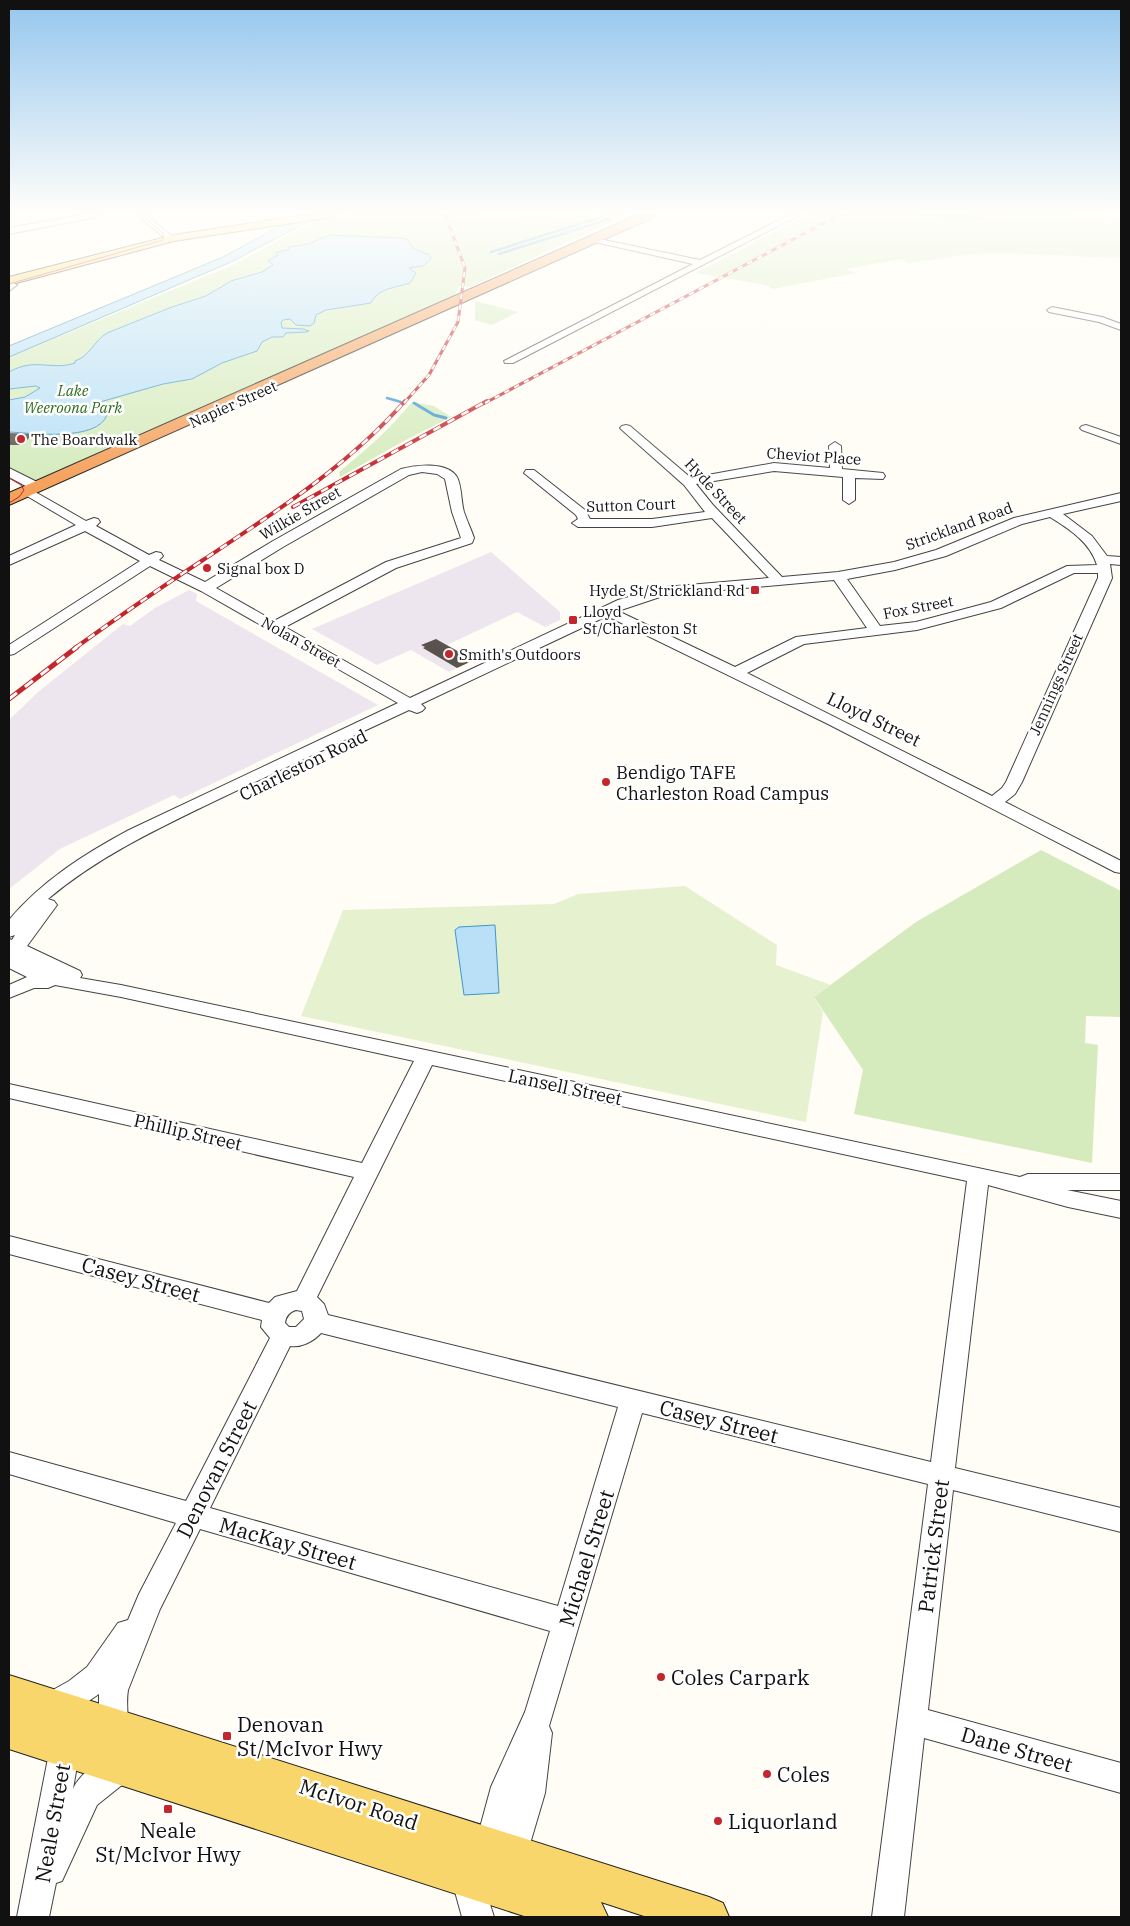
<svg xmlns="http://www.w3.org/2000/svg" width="1130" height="1926" font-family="'IBM Plex Serif',serif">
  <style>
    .industrial { fill: #eee6ef }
    .green { fill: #d5ebbd }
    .pitch { fill: #e6f2cf }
    .water { fill: #b9e0f7; stroke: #3f96cf }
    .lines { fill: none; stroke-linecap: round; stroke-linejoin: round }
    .stream-far1 { stroke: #3f96cf; stroke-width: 2.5 }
    .stream { stroke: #3f96cf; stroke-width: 3 }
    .building { fill: #5a524d }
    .minor-casing { stroke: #444; stroke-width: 2 }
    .major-casing { stroke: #222; stroke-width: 2 }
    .highway-casing { stroke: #222; stroke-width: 2 }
    .minor { fill: #fff; fill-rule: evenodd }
    .major { fill: #f9d66b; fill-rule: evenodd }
    .highway { fill: #f5a25d; fill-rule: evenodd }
    .tram { stroke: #c4262e; stroke-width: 1 }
    .rail-far2-casing { stroke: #c4262e; stroke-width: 3 }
    .rail-far1-casing { stroke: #c4262e; stroke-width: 4 }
    .rail-casing { stroke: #c4262e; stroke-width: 5 }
    .rail-far2 { stroke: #fff; stroke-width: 2; stroke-dasharray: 5.5; stroke-linecap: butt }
    .rail-far1 { stroke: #fff; stroke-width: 2.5; stroke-dasharray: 8; stroke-linecap: butt }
    .rail { stroke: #fff; stroke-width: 3; stroke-dasharray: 10; stroke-linecap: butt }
    .poi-dot { fill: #c4262e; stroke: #fff; stroke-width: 2 }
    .labels { text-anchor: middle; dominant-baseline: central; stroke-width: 5; stroke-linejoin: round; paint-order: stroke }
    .far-park-label { font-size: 15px; font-style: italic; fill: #2f6b1f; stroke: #fff }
    .far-street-label { font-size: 15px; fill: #111; stroke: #fff }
    .far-poi-label { font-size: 15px; fill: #111; stroke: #fff; text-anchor: start }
    .street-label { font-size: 18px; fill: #111; stroke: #fff }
    .poi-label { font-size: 18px; fill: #111; stroke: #fff; text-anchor: start }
    .near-street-label { font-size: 21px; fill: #111; stroke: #fff }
    .near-poi-label { font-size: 21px; fill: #111; stroke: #fff; text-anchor: start }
  </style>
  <rect width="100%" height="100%" fill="#fffdf5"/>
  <!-- industrial -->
  <g class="industrial">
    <path d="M491,552L560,612V620L545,627L517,612L447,645L474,660L449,672L411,650L377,665L312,629Z"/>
    <path d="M189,590L197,594L196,601L378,705L180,799L174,795L60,849L9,889V720L38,692L123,624L130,626L155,608Z"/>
  </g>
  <!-- green -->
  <g class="green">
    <path d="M356,214H628L470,287L459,286L454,296L51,475L32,481L9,469V357L233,265L318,219Z"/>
    <path d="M810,214H1069L1112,224L1121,215V258L1002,253L969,254L909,263L901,259L846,269L855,273L773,289L766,285L696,273Z"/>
    <path d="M475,301L518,312L492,325L475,320Z"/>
    <path d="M412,402L434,406L451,417L402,442L340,477L339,472C366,450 390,429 412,402Z"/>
    <path d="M1041,850L1121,891V1017L1086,1016L1085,1043L1098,1045L1092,1163L854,1114L863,1070L814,997L916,922Z"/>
  </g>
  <!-- pitch -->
  <g class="pitch">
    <path d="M473,214H606C572,226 506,228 473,214Z"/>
    <path d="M685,886L777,945L776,965L831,985L814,997L823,1012L806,1122L301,1016L343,910L554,904L578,894Z"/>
  </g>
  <!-- water -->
  <g class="water">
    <path d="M313,219L231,262L9,357V346L223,257L278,227Z"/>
    <path d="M330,235L400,238L407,239L413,248L429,255L431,259L423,266L409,268L416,273L410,283C395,288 378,288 371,303L326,310L316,315L314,323L310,326L296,325L290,319L283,320L281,322L282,328L303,329L309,331L307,332L286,333L283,337H272L262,342L257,351L222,363L192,379L163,384L93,404L103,409L107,415C97,442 32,433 9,432V400L25,397L40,388L36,386L9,389V372C35,357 52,371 75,363V361C90,356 94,341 107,333L172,307L206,296L231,281L262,272L273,265L268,261L278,255L276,252L288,250L289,247L308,244Z"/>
    <path d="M495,925L499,993L464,995L455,930L459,927Z"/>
  </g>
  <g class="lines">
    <!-- stream-far1 -->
    <g class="stream-far1">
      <path d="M920,214L980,218"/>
      <path d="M491,252L601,217"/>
      <path d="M499,254L609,219"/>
      <path d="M387,398L401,402"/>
    </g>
    <!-- stream -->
    <path class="stream" d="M414,403L434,415L446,418"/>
  </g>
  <!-- building -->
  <g class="building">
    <path d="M9,433L33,434L22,445H9Z"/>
    <path d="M436,639L452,648L474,660L457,668L423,648L425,647L421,645Z"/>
  </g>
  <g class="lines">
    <!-- minor casing -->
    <g class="minor-casing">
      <g id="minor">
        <path d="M85,214H101L97,217L9,234V228Z"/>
        <path d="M136,214H145L174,238L173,240H167Z"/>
        <path d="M791,214H801L513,363H505L504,361L693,264L590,241V237L700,260Z"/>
        <path d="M9,281L17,285L9,291Z"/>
        <path d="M1052,307L1102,317L1121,324V330L1099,322L1049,312L1047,310Z"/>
        <path d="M626,425L630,426L691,478L774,463L830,468L829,446L835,442L841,446L842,469L883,473L885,476L883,479L855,478V500L849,504L843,500V477L774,471L696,484L713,505L782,577L838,572L894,562L936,550L1014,518L1121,493V501L1063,514L1092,536L1107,556L1121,557V565L1110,564L1112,578L1022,782L1015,794L1005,802L1121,861V873L1115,872L828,724L607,616L421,704L425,708L422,711L417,713L409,710C345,740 282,769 219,799C159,828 99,856 48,899L54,901L57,905L27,946L80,971L82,975L80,978L121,985L1020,1177L1028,1174H1121V1190H1067L1121,1201V1218L1068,1207L988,1185L955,1468L1121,1508V1532L953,1490L928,1710L1121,1763V1793L924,1738L904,1917H872L928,1484L642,1413L549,1726L552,1733L545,1793L522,1871L511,1876L500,1871L498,1866L491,1869L480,1865L475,1846L491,1787L525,1712L550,1631L200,1529L160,1609L128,1690C125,1706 131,1722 124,1737L114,1742L104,1737L99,1727V1694L77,1709L52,1720L42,1716L38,1706L42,1696L69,1681L87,1667L118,1623L128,1620L139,1594L176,1523L9,1474V1452L186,1501L270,1338L261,1327L262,1320L9,1254V1236L269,1303L275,1297L297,1291L354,1177L9,1098V1084L362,1163L414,1061L121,997L55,985L48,988H34L9,998V985L27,977L9,968V939L12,940L15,935L9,937V920C42,881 84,854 129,830L398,703L201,591L150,566L14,654L9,655V645L140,561L85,531L9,565V556L76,525L27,496L33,492L37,493L86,521L94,518L98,519L100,522L96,526L149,555L156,552L161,553L163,556L159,560L205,582L273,541L401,469C415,465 447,461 457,477C462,487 461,502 464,512C467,521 471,529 474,538L472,543L396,568L285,627L410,698L618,600L665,587L769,578L712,518L652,527H578L572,523L578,519L576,515L524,473L526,470H534L585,510L590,519H652L705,512L684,485L622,430L620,428L622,426ZM422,472L437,474L445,479L452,512L461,538L386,562L274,621L216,588L283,547L409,475ZM1050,517C1069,529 1090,542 1097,565L1067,566L991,602L916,622L880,626L847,579L895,570L946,556L1022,524ZM1074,573H1098V578L1006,782L1002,788L992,796L747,673L804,644L917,630L1001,608ZM834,580L867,628L796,637L735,667L618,611L666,595ZM432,1065L967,1181L931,1462L328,1315L324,1304L317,1297ZM296,1310L302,1311L304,1319L296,1327H289L285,1323C286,1316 289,1312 296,1310ZM321,1333L618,1407L558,1606L210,1508L290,1346C301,1348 314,1341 321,1333Z"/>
        <path d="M1086,425L1121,437V444L1082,430L1080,428L1082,426Z"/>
        <path d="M9,468L41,484L43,487L37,491L33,490L9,477Z"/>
        <path d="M65,1733L75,1738L80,1748L73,1789C80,1772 104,1758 121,1751L132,1755L136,1766L132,1777L97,1805L62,1881L56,1883L49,1917H17L50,1748L55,1738Z"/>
        <path d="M467,1861L478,1866L494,1917H462L451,1877L456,1866Z"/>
      </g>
    </g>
    <!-- major casing -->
    <g class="major-casing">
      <g id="major">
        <path d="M312,214H337L332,217L174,241L9,285V277L174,235Z"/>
        <path d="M9,1675L709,1897L723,1903L729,1917H647L601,1902L608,1917H527L9,1749V1711L119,1747L9,1711Z"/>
      </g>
    </g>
    <!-- highway casing -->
    <g class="highway-casing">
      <path id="highway" d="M640,214H656L654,217L9,505V493Z"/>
    </g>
    <!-- minor -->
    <use href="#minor" class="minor"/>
    <!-- major -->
    <use href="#major" class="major"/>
    <!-- highway -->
    <use href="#highway" class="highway"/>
    <!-- tram -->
    <g class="tram">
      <path d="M9,284L163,240L164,234L140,214"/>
      <path d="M9,478L21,485L24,490L19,497L9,503"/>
    </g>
    <!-- rail-far2 casing -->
    <g class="rail-far2-casing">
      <g id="rail-far2">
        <path d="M404,403L429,375L458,322L465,268L445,214"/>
        <path d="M485,403L841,214"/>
      </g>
    </g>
    <!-- rail-far1 casing -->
    <g class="rail-far1-casing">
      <g id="rail-far1">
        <path d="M293,507L487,401"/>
        <path d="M75,648C117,618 160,588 203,560C274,513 348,466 405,401"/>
      </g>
    </g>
    <!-- rail casing -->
    <g class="rail-casing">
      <path id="rail" d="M9,699L77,647"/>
    </g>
    <!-- rail-far2 -->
    <use href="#rail-far2" class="rail-far2"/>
    <!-- rail-far1 -->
    <use href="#rail-far1" class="rail-far1"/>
    <!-- rail -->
    <use href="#rail" class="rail"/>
  </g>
  <!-- sky -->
  <linearGradient id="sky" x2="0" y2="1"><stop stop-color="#95c6ee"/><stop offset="0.44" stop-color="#fffefa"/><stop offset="1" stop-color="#fffefa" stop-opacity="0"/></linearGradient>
  <rect width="1130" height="483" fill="url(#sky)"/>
  <!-- markers -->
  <g class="poi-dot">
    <circle cx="21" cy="439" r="5"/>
    <circle cx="207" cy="568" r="5"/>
    <rect x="750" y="585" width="10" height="10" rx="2.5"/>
    <rect x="568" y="615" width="10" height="10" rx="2.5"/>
    <circle cx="449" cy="654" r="5"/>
    <circle cx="606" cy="782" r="5"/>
    <circle cx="661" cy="1677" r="5"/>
    <rect x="222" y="1731" width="10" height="10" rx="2.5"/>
    <circle cx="767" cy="1774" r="5"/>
    <rect x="163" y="1804" width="10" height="10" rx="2.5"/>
    <circle cx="718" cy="1821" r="5"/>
  </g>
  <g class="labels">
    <!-- far-park labels -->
    <g class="far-park-label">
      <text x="73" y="390">Lake<tspan x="73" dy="17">Weeroona Park</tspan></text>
    </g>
    <!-- far-street labels -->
    <g class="far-street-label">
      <text transform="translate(233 404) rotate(-24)">Napier Street</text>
      <text transform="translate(814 456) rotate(4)">Cheviot Place</text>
      <text transform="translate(716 491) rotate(47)">Hyde Street</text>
      <text transform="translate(631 505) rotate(-2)">Sutton Court</text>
      <text transform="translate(300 513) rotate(-30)">Wilkie Street</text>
      <text transform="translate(959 526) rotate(-20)">Strickland Road</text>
      <text transform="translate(918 607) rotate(-11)">Fox Street</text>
      <text transform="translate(301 642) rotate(29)">Nolan Street</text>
      <text transform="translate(1056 684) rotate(-66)">Jennings Street</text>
    </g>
    <!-- far-poi labels -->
    <g class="far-poi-label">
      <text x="31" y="439">The Boardwalk</text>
      <text x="217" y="568">Signal box D</text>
      <text x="745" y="590" text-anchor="end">Hyde St/Strickland Rd</text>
      <text x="583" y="611">Lloyd<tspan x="583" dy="17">St/Charleston St</tspan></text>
      <text x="459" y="654">Smith's Outdoors</text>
    </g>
    <!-- street labels -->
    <g class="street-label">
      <text transform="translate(874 719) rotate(26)">Lloyd Street</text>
      <text transform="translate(303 765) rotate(-26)">Charleston Road</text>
      <text transform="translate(565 1087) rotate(12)">Lansell Street</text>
      <text transform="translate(188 1132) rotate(13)">Phillip Street</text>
    </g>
    <!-- poi labels -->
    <g class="poi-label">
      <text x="616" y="772">Bendigo TAFE<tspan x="616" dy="21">Charleston Road Campus</tspan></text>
    </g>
    <!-- near-street labels -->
    <g class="near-street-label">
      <text transform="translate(141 1279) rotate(15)">Casey Street</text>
      <text transform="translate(719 1421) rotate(14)">Casey Street</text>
      <text transform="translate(216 1469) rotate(-63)">Denovan Street</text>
      <text transform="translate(288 1543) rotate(16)">MacKay Street</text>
      <text transform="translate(933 1546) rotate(-83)">Patrick Street</text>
      <text transform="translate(586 1558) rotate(-73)">Michael Street</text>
      <text transform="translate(1017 1749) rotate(16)">Dane Street</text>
      <text transform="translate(359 1804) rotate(18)">McIvor Road</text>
      <text transform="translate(52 1823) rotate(-80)">Neale Street</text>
    </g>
    <!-- near-poi labels -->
    <g class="near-poi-label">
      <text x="671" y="1677">Coles Carpark</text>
      <text x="237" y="1724">Denovan<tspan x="237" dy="24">St/McIvor Hwy</tspan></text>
      <text x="777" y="1774">Coles</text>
      <text x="728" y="1821">Liquorland</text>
      <text x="168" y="1830" text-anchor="middle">Neale<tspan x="168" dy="24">St/McIvor Hwy</tspan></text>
    </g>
  </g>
  <!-- border -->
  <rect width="1130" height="1926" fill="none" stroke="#111111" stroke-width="20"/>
</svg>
